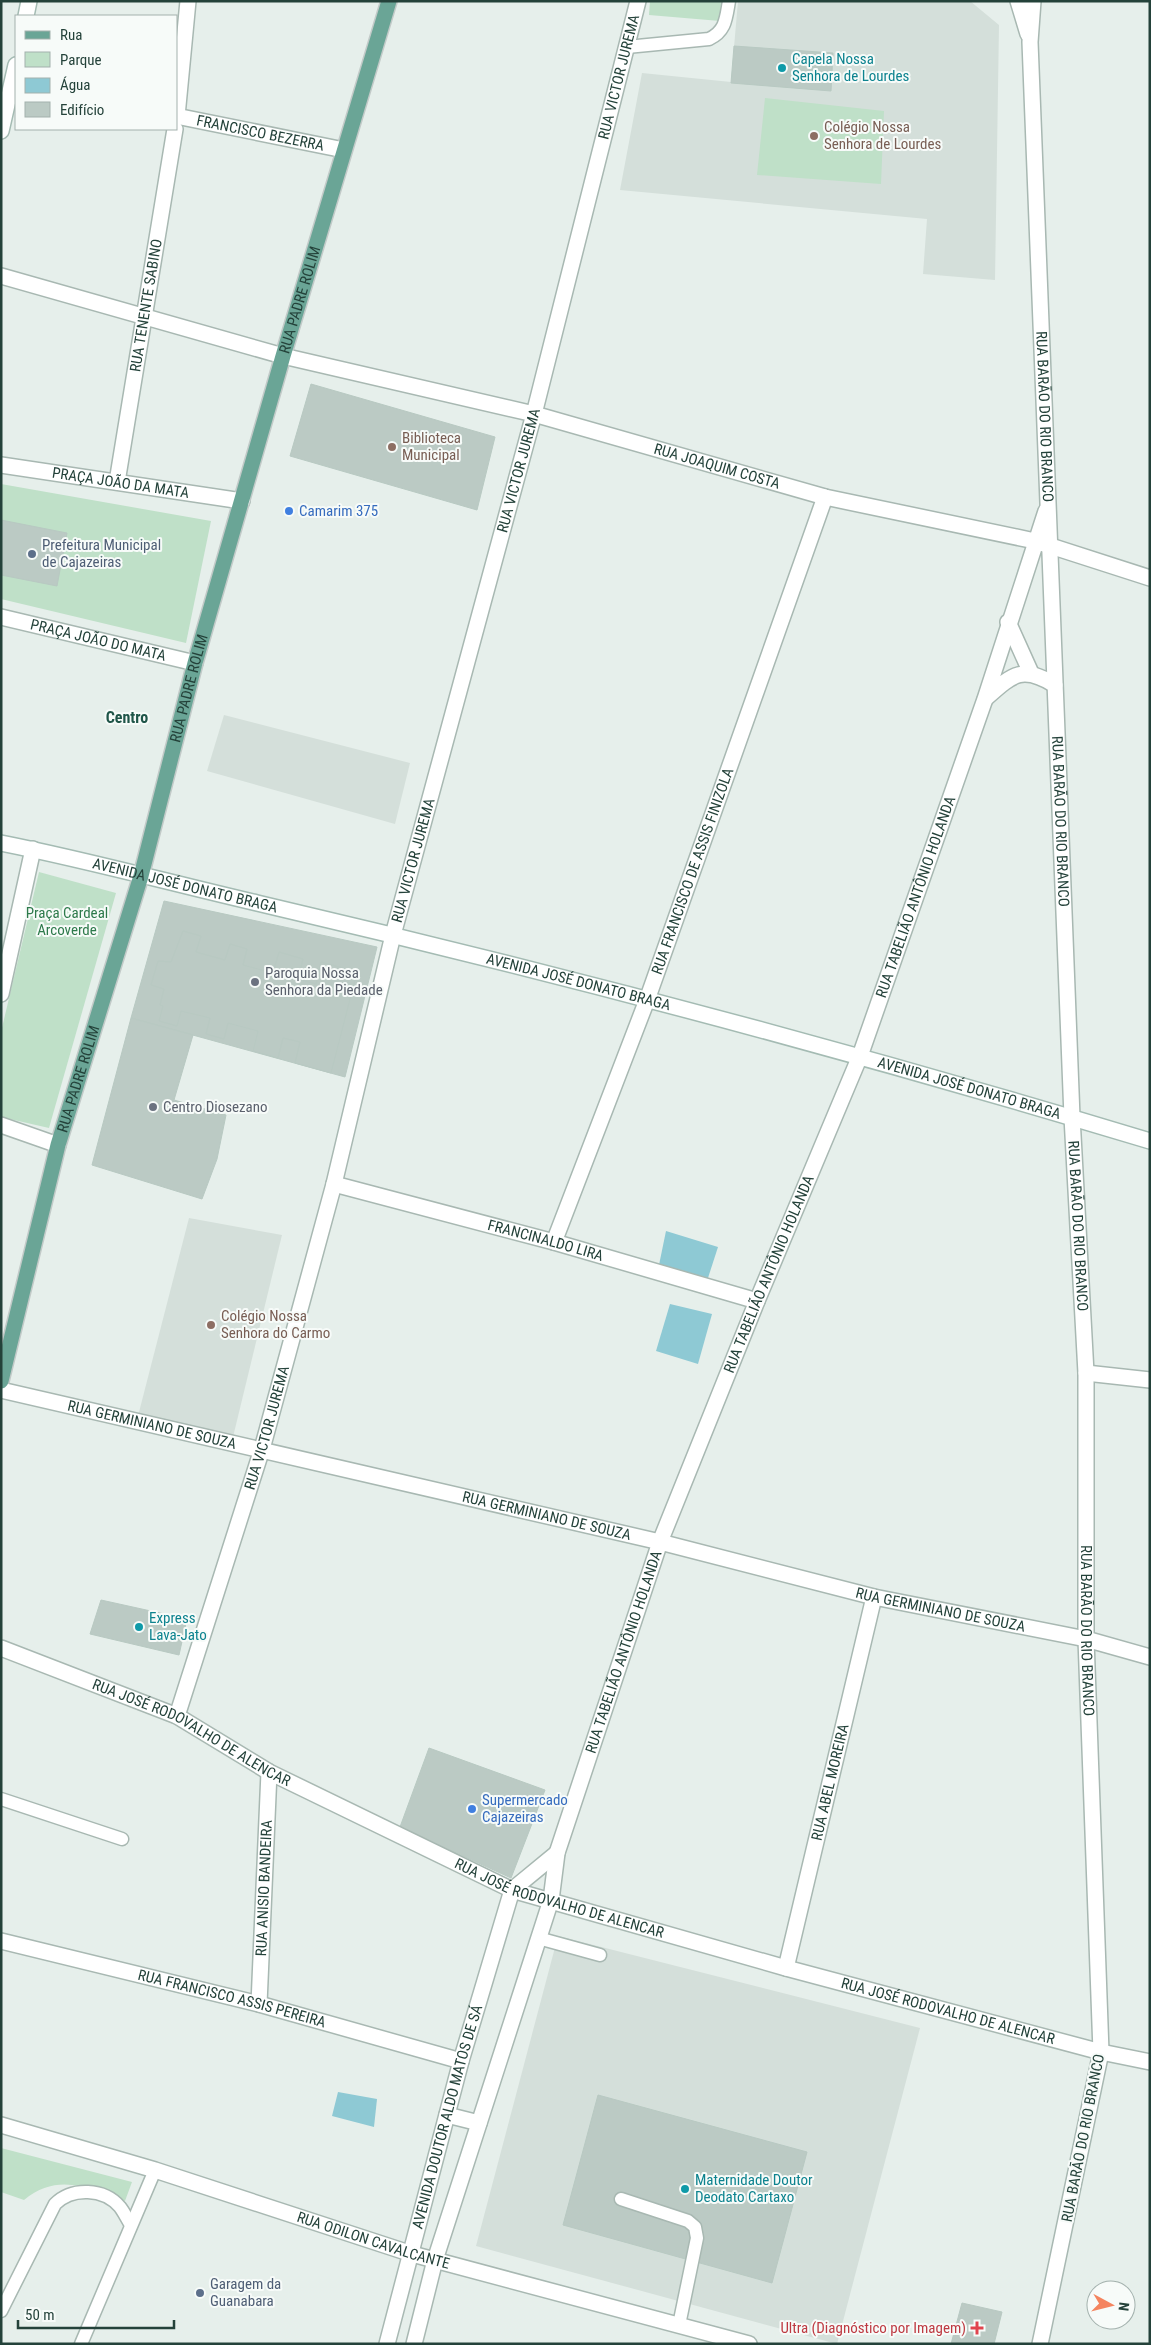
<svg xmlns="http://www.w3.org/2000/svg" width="1151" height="2345" font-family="'Roboto Condensed',sans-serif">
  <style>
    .built { fill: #d4dfda }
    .green { fill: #bfe0c8 }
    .water { fill: #8ec9d4 }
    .building { fill: #bbcac4; stroke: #b8c9c2 }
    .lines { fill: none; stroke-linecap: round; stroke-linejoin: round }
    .service-casing { stroke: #a8b8b2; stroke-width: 15 }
    .pedestrian-casing { stroke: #a8b8b2; stroke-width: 18 }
    .minor-casing { stroke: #a8b8b2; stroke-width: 18 }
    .secondary-casing { stroke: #a4bbb3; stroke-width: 18 }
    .primary-casing { stroke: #c2cac8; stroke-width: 18 }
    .service { stroke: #fff; stroke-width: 12 }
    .pedestrian { stroke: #fff; stroke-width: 15 }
    .minor { stroke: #fff; stroke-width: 15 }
    .secondary { stroke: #fff; stroke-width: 15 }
    .primary { stroke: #6aa596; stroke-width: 15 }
    .culture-dot { fill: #0f9aa8; stroke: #f7fbf9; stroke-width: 2 }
    .education-dot { fill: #8d6e63; stroke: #f7fbf9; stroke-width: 2 }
    .shop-dot { fill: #3f7fe0; stroke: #f7fbf9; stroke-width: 2 }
    .service-dot { fill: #5c6f8a; stroke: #f7fbf9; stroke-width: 2 }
    .worship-dot { fill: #6b7280; stroke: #f7fbf9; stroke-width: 2 }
    .health-dot { fill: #e0444e; stroke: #f7fbf9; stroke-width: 2 }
    .labels { text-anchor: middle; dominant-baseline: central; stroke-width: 4; stroke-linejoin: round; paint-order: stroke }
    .culture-label { font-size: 15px; fill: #0d838f; stroke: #f7fbf9; text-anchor: start }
    .street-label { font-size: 15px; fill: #24423a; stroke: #f7fbf9 }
    .education-label { font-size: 15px; fill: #785e54; stroke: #f7fbf9; text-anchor: start }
    .shop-label { font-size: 15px; fill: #366cbe; stroke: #f7fbf9; text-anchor: start }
    .service-label { font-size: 15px; fill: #4e5e75; stroke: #f7fbf9; text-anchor: start }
    .park-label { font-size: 15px; fill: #2d7a4b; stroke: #f7fbf9 }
    .worship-label { font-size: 15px; fill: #5b616d; stroke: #f7fbf9; text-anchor: start }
    .health-label { font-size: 15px; fill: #be3a42; stroke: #f7fbf9; text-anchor: end }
    .neighbourhood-label { font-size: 16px; font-weight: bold; fill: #1f5548; stroke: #f7fbf9 }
  </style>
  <rect width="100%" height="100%" fill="#e6efeb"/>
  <!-- built -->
  <g class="built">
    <path d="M738,1H970L999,25L995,280L923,274L927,219L620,190L642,73L731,82Z"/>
    <path d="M224,715L410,763L395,824L207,771Z"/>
    <path d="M189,1218L282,1235L233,1437L138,1416Z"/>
    <path d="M558,1936L920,2028L837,2344L476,2246Z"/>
  </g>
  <!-- green -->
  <g class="green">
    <path d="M650,1H721L720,21L649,15Z"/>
    <path d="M765,98L884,111L881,184L757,175Z"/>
    <path d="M1,484L211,521L186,643L1,599Z"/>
    <path d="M39,872L116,893L49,1128L1,1117V1032Z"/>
    <path d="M1,2148L132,2182L125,2201C89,2188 58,2172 24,2200L1,2192Z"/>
  </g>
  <!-- water -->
  <g class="water">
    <path d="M666,1231L718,1247L707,1281L659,1265Z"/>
    <path d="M670,1304L712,1314L698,1364L656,1351Z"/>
    <path d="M338,2092L377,2099L374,2127L332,2116Z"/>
  </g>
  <!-- building -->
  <g class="building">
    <path d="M734,46L833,53L831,91L731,83Z"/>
    <path d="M311,384L495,437L477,510L290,456Z"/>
    <path d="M1,520L67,533L57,586L1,575Z"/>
    <path d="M164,901L377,947L345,1077L131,1018Z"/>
    <path d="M183,931L201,936L196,952L225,960L230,944L247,949L243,965L273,973L279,952L303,959L298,979L316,984L321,962L357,972L331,1073L295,1063L300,1042L283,1038L278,1058L253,1051L258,1031L228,1023L224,1039L206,1034L210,1018L181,1011L177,1026L159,1021L163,1006L160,1005L164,989L151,985L158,961L171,962Z"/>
    <path d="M131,1018L193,1035L174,1100L226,1115L217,1159L202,1199L92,1165Z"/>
    <path d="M101,1600L187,1619L179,1655L90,1634Z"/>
    <path d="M429,1748L545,1790L511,1878L400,1827Z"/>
    <path d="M598,2095L807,2152L772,2283L563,2225Z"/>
    <path d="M962,2303L1002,2312L994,2344H951Z"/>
  </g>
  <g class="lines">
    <!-- service casing -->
    <g class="service-casing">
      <g id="service">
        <path d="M627,47L709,39C726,31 726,18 729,1"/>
        <path d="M1,1799L122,1839"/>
        <path d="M538,1938L600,1955"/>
        <path d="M621,2199L688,2221L695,2227L697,2238L679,2325"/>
        <path d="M1,2311L55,2204C72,2187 104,2188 120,2207C124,2212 127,2219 131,2225"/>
        <path d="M81,2344L155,2170"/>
      </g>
    </g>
    <!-- pedestrian casing -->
    <g class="pedestrian-casing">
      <g id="pedestrian">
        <path d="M177,116L188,1"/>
        <path d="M1,276L283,356"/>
      </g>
    </g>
    <!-- minor casing -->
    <g class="minor-casing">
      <g id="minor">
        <path d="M1018,1L1028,34"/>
        <path id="s1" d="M1033,1L1030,42L1072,1117L1086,1373V1639L1101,2052L1040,2344"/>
        <path id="s2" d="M176,116L344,150"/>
        <path id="s3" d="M283,356L534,414L825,497L1035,541L1150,578"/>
        <path id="s4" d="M1,465L242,501"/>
        <path id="s5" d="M117,482L175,129"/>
        <path id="s6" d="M1,617L195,663"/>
        <path d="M1008,622L1031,673"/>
        <path d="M986,698C1013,674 1022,665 1055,685"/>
        <path d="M1,994L33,849"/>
        <path d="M1,1125L58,1145"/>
        <path id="s7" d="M334,1184L554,1242L757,1301"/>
        <path id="s8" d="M554,1242L647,1000L825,497"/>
        <path d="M1086,1373L1150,1380"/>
        <path id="s9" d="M1,1390L660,1542L874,1597L1086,1639L1150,1657"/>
        <path id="s10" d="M1,1648L177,1716L269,1772L512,1890L786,1968L1101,2052L1150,2062"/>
        <path id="s11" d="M177,1716L262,1449L334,1184L393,935L534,414L638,1"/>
        <path id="s12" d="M1,1941L259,2004L461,2061"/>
        <path id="s13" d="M786,1968L874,1597"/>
        <path id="s14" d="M259,2004L269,1772"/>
        <path d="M447,2115L479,2123"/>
        <path id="s15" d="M1,2125L155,2170L412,2254L749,2344"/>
        <path id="s16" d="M387,2344L461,2061L512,1890L557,1853"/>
        <path id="s17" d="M414,2344L435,2260L551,1900L557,1853L660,1542L757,1301L860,1056L985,699L1046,511"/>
      </g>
    </g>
    <!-- secondary casing -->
    <g class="secondary-casing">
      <g id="secondary">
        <path d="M26,16L29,1"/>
        <path d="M1,131L16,65"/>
        <path id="s18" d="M1,843C87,860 171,883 257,903C557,973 855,1052 1150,1141"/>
      </g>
    </g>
    <!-- primary casing -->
    <g class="primary-casing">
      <g id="primary">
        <path id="s19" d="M1,1381L58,1145L141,876L195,663L283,356L389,1"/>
      </g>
    </g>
    <!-- service -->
    <use href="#service" class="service"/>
    <!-- pedestrian -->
    <use href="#pedestrian" class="pedestrian"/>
    <!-- minor -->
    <use href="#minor" class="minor"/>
    <!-- secondary -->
    <use href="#secondary" class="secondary"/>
    <!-- primary -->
    <use href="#primary" class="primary"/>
  </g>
  <!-- markers -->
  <g class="culture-dot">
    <circle cx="782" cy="68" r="5"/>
    <circle cx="139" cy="1627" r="5"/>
    <circle cx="685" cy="2189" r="5"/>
  </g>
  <g class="education-dot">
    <circle cx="814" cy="136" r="5"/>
    <circle cx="392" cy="447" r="5"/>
    <circle cx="211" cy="1325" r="5"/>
  </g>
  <g class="shop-dot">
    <circle cx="289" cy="511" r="5"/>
    <circle cx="472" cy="1809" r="5"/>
  </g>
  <g class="service-dot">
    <circle cx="32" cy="554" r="5"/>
    <circle cx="200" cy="2293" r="5"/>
  </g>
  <g class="worship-dot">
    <circle cx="255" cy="982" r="5"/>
    <circle cx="153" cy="1107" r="5"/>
  </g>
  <path class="health-dot" d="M974.5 2320.5h5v5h5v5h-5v5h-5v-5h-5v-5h5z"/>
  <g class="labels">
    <!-- culture labels -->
    <g class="culture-label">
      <text x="792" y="59">Capela Nossa<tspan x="792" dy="17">Senhora de Lourdes</tspan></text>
      <text x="149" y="1618">Express<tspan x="149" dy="17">Lava-Jato</tspan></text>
      <text x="695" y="2180">Maternidade Doutor<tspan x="695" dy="17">Deodato Cartaxo</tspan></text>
    </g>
    <!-- street labels -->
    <g class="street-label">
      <text stroke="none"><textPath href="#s11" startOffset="1698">RUA VICTOR JUREMA</textPath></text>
      <text stroke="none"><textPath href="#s2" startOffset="86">FRANCISCO BEZERRA</textPath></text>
      <text stroke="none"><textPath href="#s19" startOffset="1122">RUA PADRE ROLIM</textPath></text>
      <text stroke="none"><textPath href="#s5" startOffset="179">RUA TENENTE SABINO</textPath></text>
      <text stroke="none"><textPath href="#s1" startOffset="416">RUA BARĀO DO RIO BRANCO</textPath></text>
      <text stroke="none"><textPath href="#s3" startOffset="448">RUA JOAQUIM COSTA</textPath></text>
      <text stroke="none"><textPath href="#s11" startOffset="1292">RUA VICTOR JUREMA</textPath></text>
      <text stroke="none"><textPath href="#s4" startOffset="121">PRAÇA JOÃO DA MATA</textPath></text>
      <text stroke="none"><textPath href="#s6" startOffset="100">PRAÇA JOÃO DO MATA</textPath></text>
      <text stroke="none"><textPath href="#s19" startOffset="718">RUA PADRE ROLIM</textPath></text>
      <text stroke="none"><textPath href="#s1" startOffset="821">RUA BARĀO DO RIO BRANCO</textPath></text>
      <text stroke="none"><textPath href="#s11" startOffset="888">RUA VICTOR JUREMA</textPath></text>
      <text stroke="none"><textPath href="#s8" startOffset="396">RUA FRANCISCO DE ASSIS FINIZOLA</textPath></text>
      <text stroke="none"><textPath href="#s18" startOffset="189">AVENIDA JOSÉ DONATO BRAGA</textPath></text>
      <text stroke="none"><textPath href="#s17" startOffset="1534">RUA TABELIÃO ANTÔNIO HOLANDA</textPath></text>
      <text stroke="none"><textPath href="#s18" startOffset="594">AVENIDA JOSÉ DONATO BRAGA</textPath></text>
      <text stroke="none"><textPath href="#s19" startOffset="312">RUA PADRE ROLIM</textPath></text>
      <text stroke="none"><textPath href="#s18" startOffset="999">AVENIDA JOSÉ DONATO BRAGA</textPath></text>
      <text stroke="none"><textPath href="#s1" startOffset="1226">RUA BARĀO DO RIO BRANCO</textPath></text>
      <text stroke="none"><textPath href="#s7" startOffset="219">FRANCINALDO LIRA</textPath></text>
      <text stroke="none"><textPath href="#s17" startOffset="1129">RUA TABELIÃO ANTÔNIO HOLANDA</textPath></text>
      <text stroke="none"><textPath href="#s9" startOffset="155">RUA GERMINIANO DE SOUZA</textPath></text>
      <text stroke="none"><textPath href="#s11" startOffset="302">RUA VICTOR JUREMA</textPath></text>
      <text stroke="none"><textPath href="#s9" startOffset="560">RUA GERMINIANO DE SOUZA</textPath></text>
      <text stroke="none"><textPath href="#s9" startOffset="965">RUA GERMINIANO DE SOUZA</textPath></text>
      <text stroke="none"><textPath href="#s1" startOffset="1631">RUA BARĀO DO RIO BRANCO</textPath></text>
      <text stroke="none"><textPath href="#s17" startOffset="724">RUA TABELIÃO ANTÔNIO HOLANDA</textPath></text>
      <text stroke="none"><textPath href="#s10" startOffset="209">RUA JOSÉ RODOVALHO DE ALENCAR</textPath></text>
      <text stroke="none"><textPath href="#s13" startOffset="191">RUA ABEL MOREIRA</textPath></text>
      <text stroke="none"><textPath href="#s14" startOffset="116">RUA ANISIO BANDEIRA</textPath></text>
      <text stroke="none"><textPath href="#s10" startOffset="614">RUA JOSÉ RODOVALHO DE ALENCAR</textPath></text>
      <text stroke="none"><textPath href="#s12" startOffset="238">RUA FRANCISCO ASSIS PEREIRA</textPath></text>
      <text stroke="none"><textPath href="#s10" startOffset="1019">RUA JOSÉ RODOVALHO DE ALENCAR</textPath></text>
      <text stroke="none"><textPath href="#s16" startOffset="235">AVENIDA DOUTOR ALDO MATOS DE SÁ</textPath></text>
      <text transform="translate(1083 2138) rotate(-79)">RUA BARĀO DO RIO BRANCO</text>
      <text stroke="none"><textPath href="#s15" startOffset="390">RUA ODILON CAVALCANTE</textPath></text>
    </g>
    <!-- education labels -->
    <g class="education-label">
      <text x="824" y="127">Colégio Nossa<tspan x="824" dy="17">Senhora de Lourdes</tspan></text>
      <text x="402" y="438">Biblioteca<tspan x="402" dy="17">Municipal</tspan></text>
      <text x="221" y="1316">Colégio Nossa<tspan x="221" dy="17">Senhora do Carmo</tspan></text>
    </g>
    <!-- shop labels -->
    <g class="shop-label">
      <text x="299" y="511">Camarim 375</text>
      <text x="482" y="1800">Supermercado<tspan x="482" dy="17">Cajazeiras</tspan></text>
    </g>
    <!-- service labels -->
    <g class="service-label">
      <text x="42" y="545">Prefeitura Municipal<tspan x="42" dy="17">de Cajazeiras</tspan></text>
      <text x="210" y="2284">Garagem da<tspan x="210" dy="17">Guanabara</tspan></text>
    </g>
    <!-- park labels -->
    <g class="park-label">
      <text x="67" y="913">Praça Cardeal<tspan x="67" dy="17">Arcoverde</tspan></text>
    </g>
    <!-- worship labels -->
    <g class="worship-label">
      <text x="265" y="973">Paroquia Nossa<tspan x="265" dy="17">Senhora da Piedade</tspan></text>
      <text x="163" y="1107">Centro Diosezano</text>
    </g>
    <!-- health labels -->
    <g class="health-label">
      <text x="966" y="2328">Ultra (Diagnóstico por Imagem)</text>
    </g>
    <!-- neighbourhood labels -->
    <g class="neighbourhood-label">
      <text x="127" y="717">Centro</text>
    </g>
  </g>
  <!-- border -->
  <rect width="1151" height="2345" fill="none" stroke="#24423a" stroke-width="5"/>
  <!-- legend -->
  <rect x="15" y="15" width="162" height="115" fill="#f7fbf9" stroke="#a3b1ad"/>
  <rect x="25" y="31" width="25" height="8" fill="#6aa596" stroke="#a3b1ad"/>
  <text x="60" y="40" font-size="15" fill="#24423a">Rua</text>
  <rect x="25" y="52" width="25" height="15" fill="#bfe0c8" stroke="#a3b1ad"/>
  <text x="60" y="65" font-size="15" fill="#24423a">Parque</text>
  <rect x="25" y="78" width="25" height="15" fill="#8ec9d4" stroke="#a3b1ad"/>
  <text x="60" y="90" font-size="15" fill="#24423a">Água</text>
  <rect x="25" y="102" width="25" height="15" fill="#bbcac4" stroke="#a3b1ad"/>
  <text x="60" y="115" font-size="15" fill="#24423a">Edifício</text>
  <!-- north arrow -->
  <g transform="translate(1111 2305) rotate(97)"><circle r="24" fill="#f7fbf9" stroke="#a3b1ad"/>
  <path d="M0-4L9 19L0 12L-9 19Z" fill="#f4845f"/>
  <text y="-8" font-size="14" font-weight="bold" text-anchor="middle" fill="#24423a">N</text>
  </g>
  <!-- scale -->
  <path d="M18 2320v8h156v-8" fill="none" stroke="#24423a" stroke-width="2.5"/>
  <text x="25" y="2320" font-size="15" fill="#24423a" stroke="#f7fbf9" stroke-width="4" paint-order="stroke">50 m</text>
</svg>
